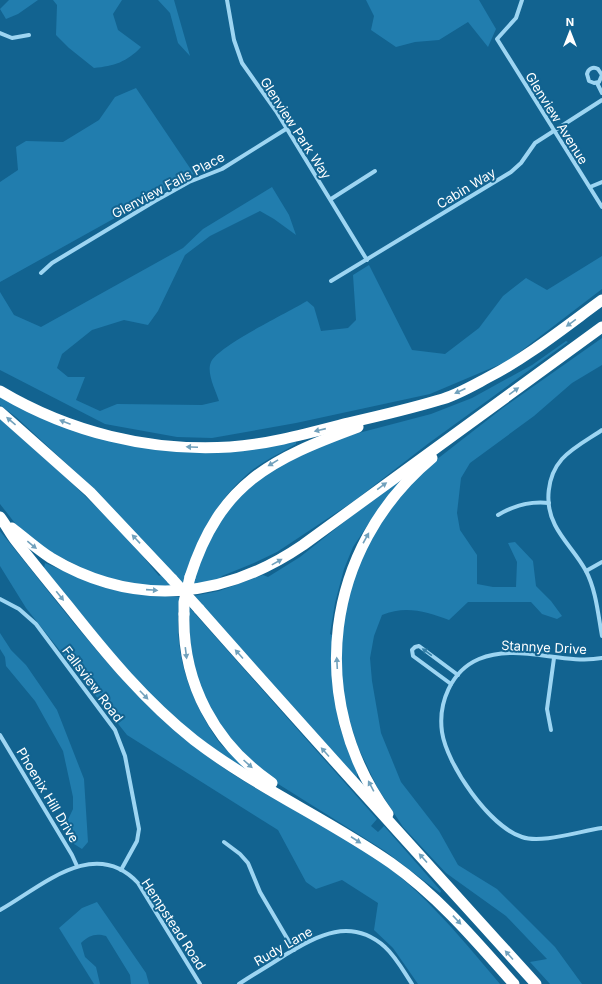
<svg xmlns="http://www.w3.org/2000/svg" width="602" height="984" font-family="Inter,sans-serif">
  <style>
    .green { fill: #217dae }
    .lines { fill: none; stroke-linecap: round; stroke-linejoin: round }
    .minor { stroke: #9dd5f2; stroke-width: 4 }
    .motorway { stroke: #fff; stroke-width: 11 }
    .motorway-bridge { stroke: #fff; stroke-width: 11 }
    .oneway { fill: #71a1bc }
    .oneway2 { fill: #3580a8 }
    .labels { text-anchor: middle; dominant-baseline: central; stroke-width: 4; stroke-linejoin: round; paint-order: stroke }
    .street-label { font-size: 13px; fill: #fff; stroke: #126390 }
  </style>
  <rect width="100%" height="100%" fill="#126390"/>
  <!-- green -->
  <g class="green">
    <path d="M9,0H38L18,14L6,19L0,9Z"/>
    <path d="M53,0H122L113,14L118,30L141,47C127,62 114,66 94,68L69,48L56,35L57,5Z"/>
    <path d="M158,0H174L190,56L178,43L170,13Z"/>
    <path d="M366,0H479L496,29L488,47L468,22L439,40L415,42L396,47L371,30L374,16Z"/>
    <path d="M136,88L194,174L0,282V182L18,170L16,147L26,141L63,142L99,120L115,97Z"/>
    <path d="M272,187L289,215L296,235L274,219L260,211L210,236L185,255L158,311L148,325L124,320L92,330L62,354L57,368L68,377H85L76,400L100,411L117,404L202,405L219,401C216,391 206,373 211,362C218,346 289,312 307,301L314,307L321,331L348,328L356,320L353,275L369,265L412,350L445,354L479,328L503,296L526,278L547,290L602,256V289L508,361L430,394L296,423L212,438L177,437L105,424L0,370V292L14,315L41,327L183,248L203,229Z"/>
    <path d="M602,338V365L572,383L534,416L470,463L461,478L457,513L460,530L477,555V584L493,587H516L517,562L508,543L515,542L533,561L536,586L551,601L562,616L557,619L542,614L531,602H468L449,620C427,612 406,605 382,615L374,636L370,658L372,681L381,733L401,782L439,831L458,865L497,889L555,947L582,984H550L530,962L547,959L506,916L446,873L403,827L377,787L358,747L344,703L340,661L344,607L368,539L398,496L427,467L504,407Z"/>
    <path d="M566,341L568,342L429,443L354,501L277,552L254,563L222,576L218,580L193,584L202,556L217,524L249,486L297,454L351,435L431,414L472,398L532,365Z"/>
    <path d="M0,396C45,417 86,437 135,446L296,442V444C281,453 265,460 251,471C217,499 194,542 183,584L95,490L16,417L0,405Z"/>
    <path d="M0,419C56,468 113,518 159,576L161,575L172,587L141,585L97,575L52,553L18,527L0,504Z"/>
    <path d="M397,480L399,483L375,514L353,547L344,569L335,603L330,634L332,635V667L339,725L357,772V778L193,596L219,591L263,575L268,577L300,557Z"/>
    <path d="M0,531C66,612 126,697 211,759C257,793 310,816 358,846C415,881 458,934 500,984H418L393,948L374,930L378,903L342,880L316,889L306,882L278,830L127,735L26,608L0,566Z"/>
    <path d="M45,563L105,588L135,594L180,597C172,650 189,699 219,742C227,752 241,759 246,771L190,731L132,677L44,568Z"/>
    <path d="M189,607L377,819L371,826L378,832L384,826L441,891L440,893L385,851L275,782L257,767L213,719L191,665Z"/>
    <path d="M0,633L11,650L26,665L57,710L84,779L88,842L82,849L74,844L64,828L73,809V797L63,751L35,701L6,666L5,657L0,649Z"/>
    <path d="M97,902L146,973L149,984H131L130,975L106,936C96,933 89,935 81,943L85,957L96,967L100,984H94L59,928L82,908Z"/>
  </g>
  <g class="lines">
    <!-- minor -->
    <g class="minor">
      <path d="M227,0L234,40L242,63L276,111L367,260"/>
      <path d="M522,0L516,18L497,39L602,207"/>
      <path d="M0,33L12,38L29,35"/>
      <path d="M602,75L598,69C593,66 588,69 587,74L589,81L594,83L599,82L602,75"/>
      <path d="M597,83L602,93"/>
      <path d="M590,187L602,182"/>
      <path d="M331,199L375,171"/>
      <path d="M41,273L52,263L155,201L189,182L222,169L286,129"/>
      <path d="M331,281L511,172L521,163L535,143L602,100"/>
      <path d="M602,430C589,439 573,447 562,459C547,476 544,504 555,525C563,541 577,554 586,571C596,590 598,614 602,636"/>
      <path d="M498,515C513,506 531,501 549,503"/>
      <path d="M586,571L602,562"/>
      <path d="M0,599L19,609L36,624L115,730L125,756L139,829L137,841L121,870"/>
      <path d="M602,658C562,665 518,643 479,659C451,671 438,703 442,732C447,765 489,826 522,837C541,844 580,831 602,828"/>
      <path d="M451,684L413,656L412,650L415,647L419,646L458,675"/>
      <path d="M551,730L547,709L554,658"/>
      <path d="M0,735L72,855L77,866"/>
      <path d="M224,842L240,854L248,863L260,892L294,950"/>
      <path d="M0,910C41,887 94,836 138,883L200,984"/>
      <path d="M239,984C254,974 270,965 285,955C318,935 351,917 385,947C396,957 404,972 412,984"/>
    </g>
    <!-- motorway -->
    <g class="motorway">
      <path d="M0,391C69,432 149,452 230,447C270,444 309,433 348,423C379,416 409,409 439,400C455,396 472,386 487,378C528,357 565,327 602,300"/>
      <path d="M0,412L90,492L172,579"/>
      <path d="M0,517C6,525 10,533 16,541C33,563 51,585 69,607C107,655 145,701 194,740C255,787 328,819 391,863C439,897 476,941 514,984"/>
      <path d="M12,528C25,538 37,549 51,558C135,608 224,599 303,545L602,327"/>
      <path d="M190,577C220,483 271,459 358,427"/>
      <path d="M199,609C310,735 423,859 536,984"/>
      <path d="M184,614C182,683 215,744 272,783"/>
      <path d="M388,814C305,700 324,548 432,458"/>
    </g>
    <!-- motorway-bridge -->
    <g class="motorway-bridge">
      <path d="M172,579L199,609"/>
      <path d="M184,614V602L190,577"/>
    </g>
  </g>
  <!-- one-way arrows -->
  <defs><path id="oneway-solid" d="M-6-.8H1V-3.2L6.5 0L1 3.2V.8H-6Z"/></defs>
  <g class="oneway">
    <use href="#oneway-solid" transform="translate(571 323) rotate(144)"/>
    <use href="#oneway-solid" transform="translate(460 391) rotate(156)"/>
    <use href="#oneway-solid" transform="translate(514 391) rotate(-36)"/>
    <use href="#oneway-solid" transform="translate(11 421) rotate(-140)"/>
    <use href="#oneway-solid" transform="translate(65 422) rotate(-159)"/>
    <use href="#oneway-solid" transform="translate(320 430) rotate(167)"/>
    <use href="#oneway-solid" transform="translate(192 447) rotate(-178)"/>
    <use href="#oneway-solid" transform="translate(273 463) rotate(149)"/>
    <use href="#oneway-solid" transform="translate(382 486) rotate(-36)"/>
    <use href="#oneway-solid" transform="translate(366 538) rotate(-61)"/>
    <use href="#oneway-solid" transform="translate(136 539) rotate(-133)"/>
    <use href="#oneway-solid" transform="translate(32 545) rotate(39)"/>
    <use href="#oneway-solid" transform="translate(277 562) rotate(-29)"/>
    <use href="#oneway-solid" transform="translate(152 590) rotate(4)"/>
    <use href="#oneway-solid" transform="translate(60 596) rotate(51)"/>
    <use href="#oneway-solid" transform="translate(186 653) rotate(83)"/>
    <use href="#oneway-solid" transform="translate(239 654) rotate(-132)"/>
    <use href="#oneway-solid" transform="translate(337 663) rotate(-93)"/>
    <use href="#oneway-solid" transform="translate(144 695) rotate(46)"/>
    <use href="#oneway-solid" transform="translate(325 752) rotate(-132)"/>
    <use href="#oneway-solid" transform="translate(248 764) rotate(42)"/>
    <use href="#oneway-solid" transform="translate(371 786) rotate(-118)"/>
    <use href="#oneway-solid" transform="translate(356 840) rotate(33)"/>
    <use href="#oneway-solid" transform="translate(423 858) rotate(-132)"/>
    <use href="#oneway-solid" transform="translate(457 920) rotate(47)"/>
    <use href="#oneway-solid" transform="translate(509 955) rotate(-132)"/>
  </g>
  <use class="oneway2" href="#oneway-solid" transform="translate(427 652) rotate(-144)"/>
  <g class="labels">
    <!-- street labels -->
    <g class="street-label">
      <text transform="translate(557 118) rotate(58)">Glenview Avenue</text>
      <text transform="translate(296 128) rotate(57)">Glenview Park Way</text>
      <text transform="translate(168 185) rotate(-28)">Glenview Falls Place</text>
      <text transform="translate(466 188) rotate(-31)">Cabin Way</text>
      <text transform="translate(544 647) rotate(3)">Stannye Drive</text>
      <text transform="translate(93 684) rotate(53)">Fallsview Road</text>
      <text transform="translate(48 795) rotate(59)">Phoenix Hill Drive</text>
      <text transform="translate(174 924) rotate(57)">Hempstead Road</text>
      <text transform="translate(283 946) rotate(-30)">Rudy Lane</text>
    </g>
  </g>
  <!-- north arrow -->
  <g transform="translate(570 32)" stroke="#126390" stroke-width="3" paint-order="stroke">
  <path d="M0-3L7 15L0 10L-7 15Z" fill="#ffffff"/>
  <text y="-6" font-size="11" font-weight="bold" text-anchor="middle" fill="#ffffff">N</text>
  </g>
</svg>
